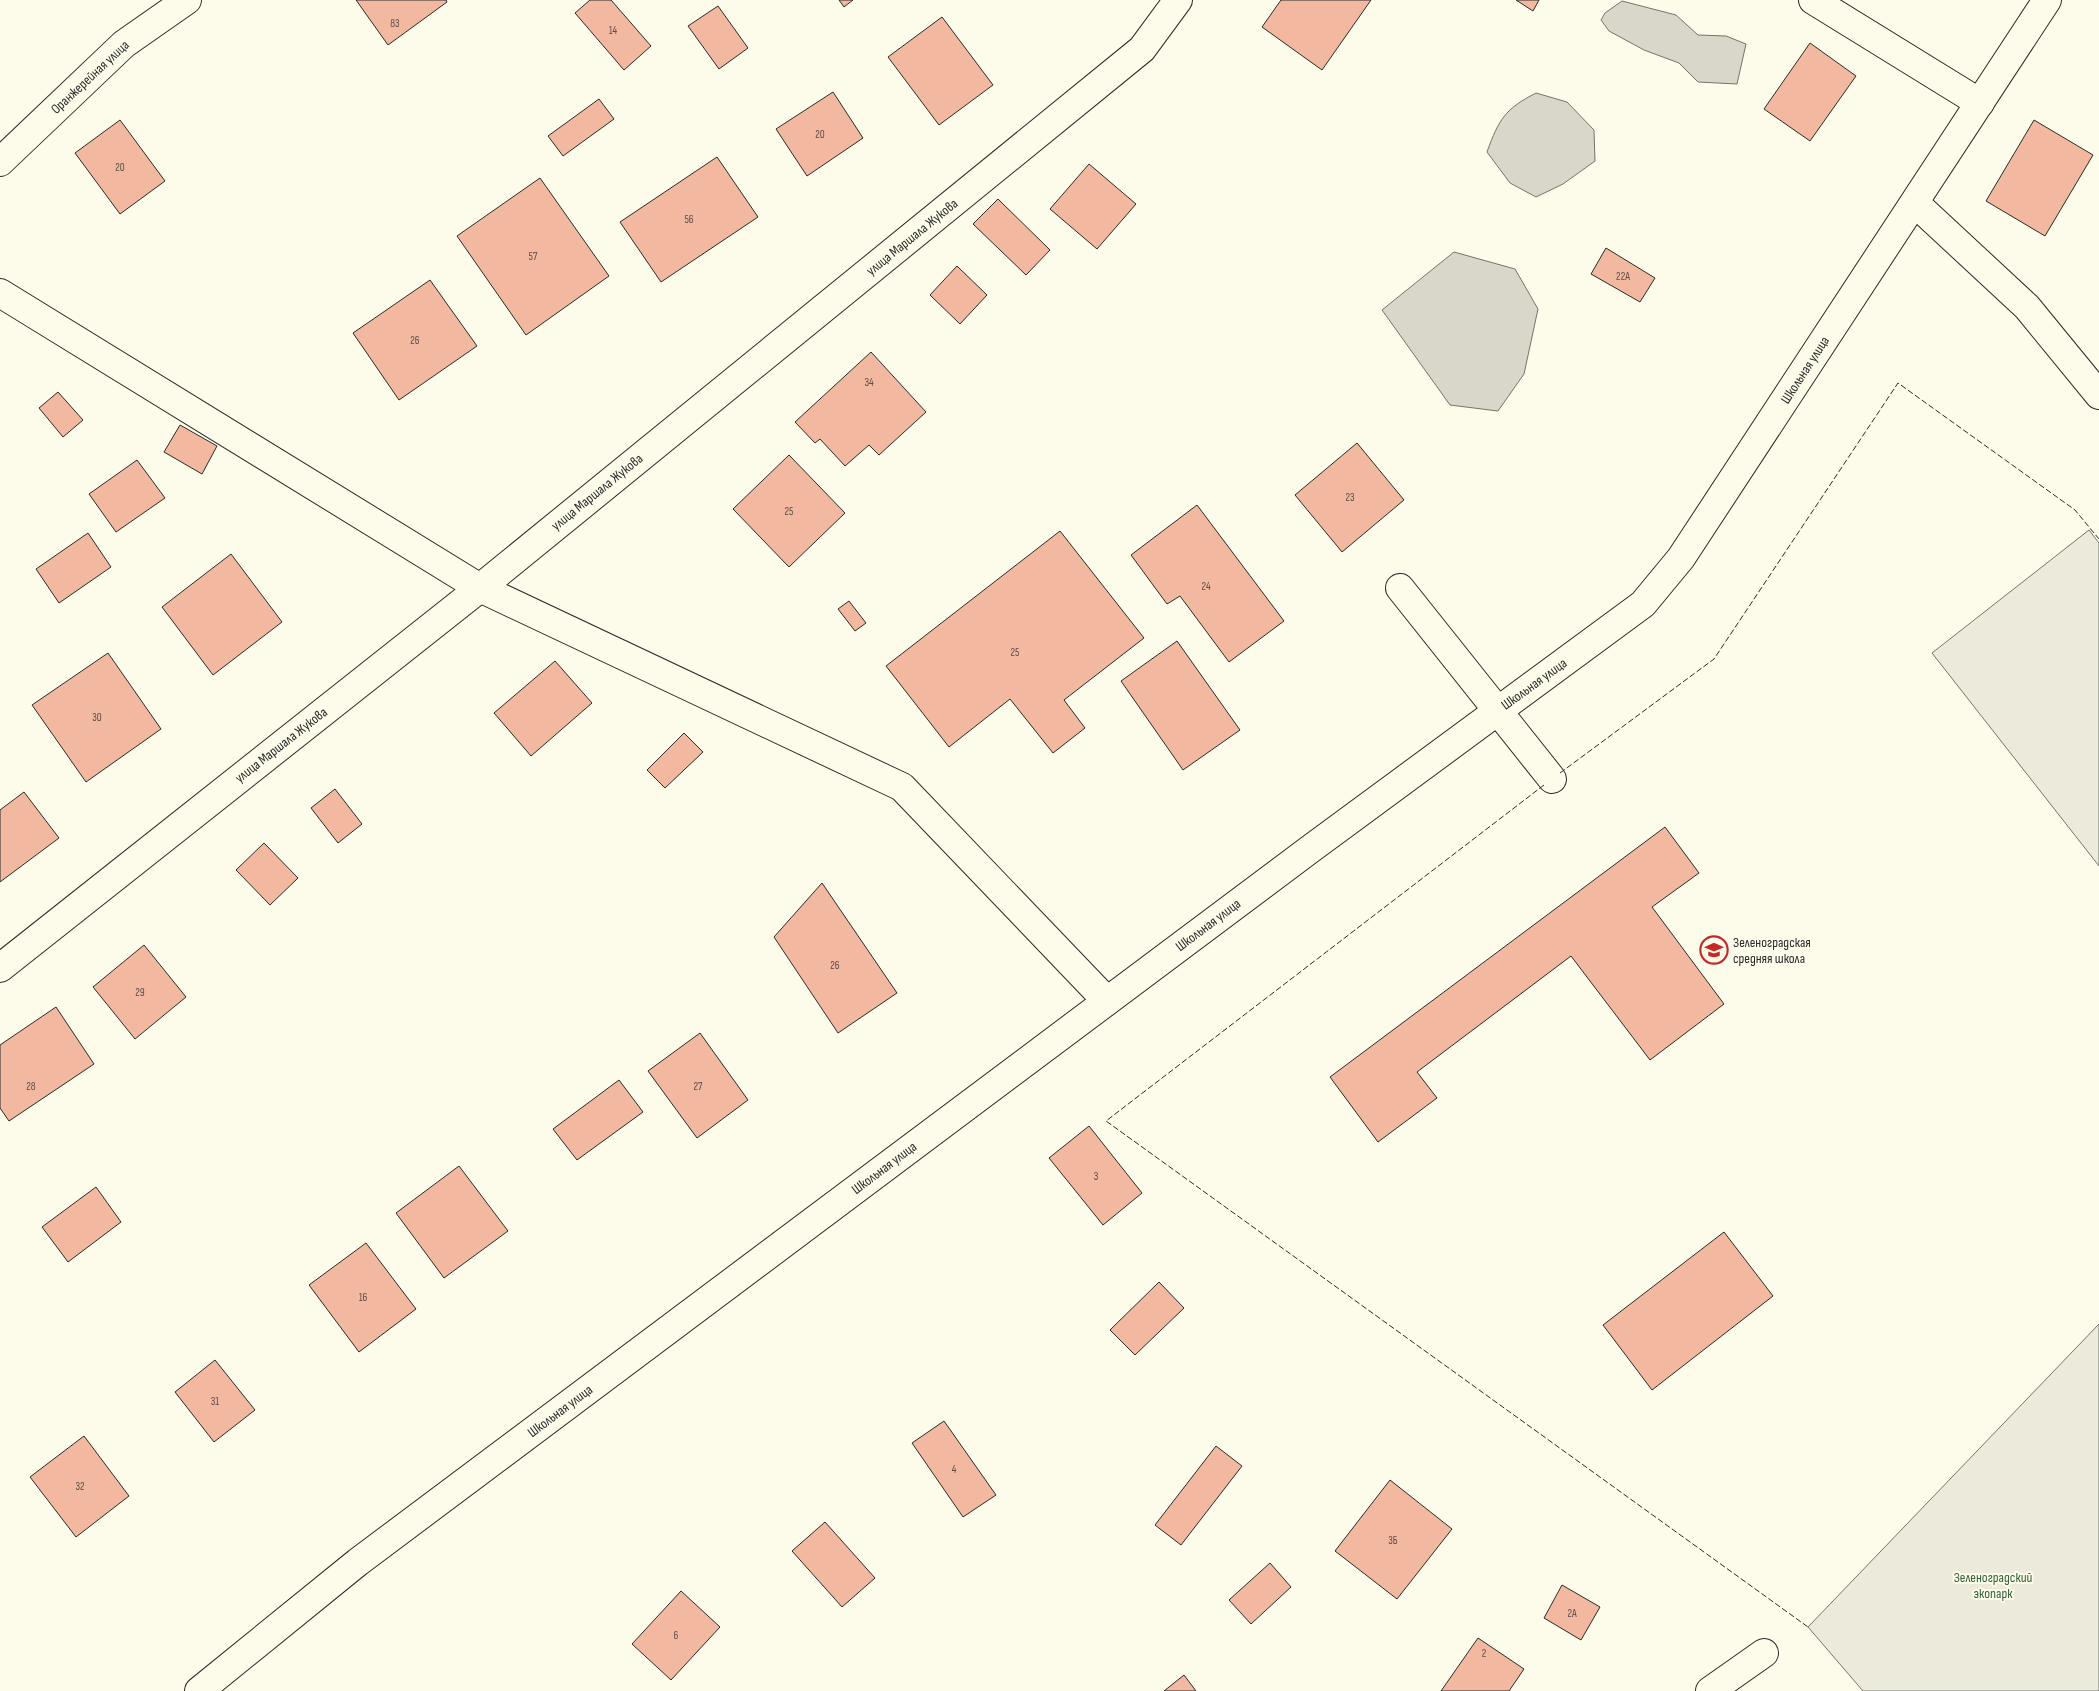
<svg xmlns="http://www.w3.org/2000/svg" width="2099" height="1691" font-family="'Sofia Sans Condensed',sans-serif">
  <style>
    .green { fill: #ecebdb; stroke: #74746e }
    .water { fill: #d8d7c9; stroke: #74746e }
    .building { fill: #f2b8a0; stroke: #2b2b2b }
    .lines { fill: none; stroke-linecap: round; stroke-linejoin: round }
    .minor-casing { stroke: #2b2b2b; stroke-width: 30 }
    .minor { stroke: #fdfbea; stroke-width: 28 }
    .fence { stroke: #2b2b2b; stroke-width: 1; stroke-dasharray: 6 2.5; stroke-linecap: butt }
    .labels { text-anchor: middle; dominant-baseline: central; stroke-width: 4; stroke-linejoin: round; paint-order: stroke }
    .number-label { font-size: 11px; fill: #5d4e48 }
    .street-label { font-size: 14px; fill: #2b2b2b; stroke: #fdfbea }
    .poi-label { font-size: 14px; fill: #2b2b2b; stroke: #fdfbea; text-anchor: start }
    .park-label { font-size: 14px; fill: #34623c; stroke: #fdfbea }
  </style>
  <rect width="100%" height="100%" fill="#fdfbea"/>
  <!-- green -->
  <g class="green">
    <path d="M2089,530L2099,543V866L1932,653Z"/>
    <path d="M2099,1324V1691H1863L1808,1627Z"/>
  </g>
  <!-- water -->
  <g class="water">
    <path d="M1622,1L1676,15L1698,35L1726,36L1746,44L1737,84L1698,82L1679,63L1644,50L1609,31L1601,20L1605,13Z"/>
    <path d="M1536,93L1567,102L1594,130L1595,161L1563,184L1536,197L1510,183L1487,152C1499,119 1505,109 1536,93Z"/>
    <path d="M1454,252L1515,269L1538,309L1524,374L1498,411L1450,405L1382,310Z"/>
  </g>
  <!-- building -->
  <g class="building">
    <path d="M356,0H446L447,2L388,45Z"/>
    <path d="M590,0H611L651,46L624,70L575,13Z"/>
    <path d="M839,0H853L844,7Z"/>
    <path d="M1281,0H1371L1322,70L1262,27Z"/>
    <path d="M1516,0H1539L1533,11Z"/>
    <path d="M718,6L748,48L719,69L688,26Z"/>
    <path d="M942,17L993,85L939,125L888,57Z"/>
    <path d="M1810,43L1856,76L1810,141L1764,109Z"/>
    <path d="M833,92L863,138L807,176L776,129Z"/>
    <path d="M599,99L614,119L563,156L548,136Z"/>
    <path d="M120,120L165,181L120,214L75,153Z"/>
    <path d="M2034,120L2093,155L2045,236L1986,201Z"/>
    <path d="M717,157L758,217L661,282L620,222Z"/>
    <path d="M1089,164L1136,204L1097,249L1050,209Z"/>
    <path d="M540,178L609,276L526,335L457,236Z"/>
    <path d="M998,199L1050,250L1026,275L973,224Z"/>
    <path d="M1606,248L1655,278L1640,302L1591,274Z"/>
    <path d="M957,266L987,295L960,324L930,295Z"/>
    <path d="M430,280L477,346L399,400L353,333Z"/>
    <path d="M871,352L926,412L879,455L869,445L845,466L820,439L815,443L795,422Z"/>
    <path d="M58,392L83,420L63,437L39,408Z"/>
    <path d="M180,425L217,446L202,474L164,452Z"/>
    <path d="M1357,443L1404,500L1342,552L1295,495Z"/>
    <path d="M789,455L845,513L789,567L733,509Z"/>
    <path d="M137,460L165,498L116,532L89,494Z"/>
    <path d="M1197,505L1284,621L1229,662L1180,596L1167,604L1131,555Z"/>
    <path d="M1060,531L1144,638L1064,700L1085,728L1053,753L1010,699L949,747L886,666Z"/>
    <path d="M88,533L111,567L59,603L36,569Z"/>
    <path d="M231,554L282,622L213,675L162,607Z"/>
    <path d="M849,601L866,623L855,631L838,609Z"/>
    <path d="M1177,641L1240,730L1183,770L1121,681Z"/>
    <path d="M108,653L161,729L86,782L32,705Z"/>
    <path d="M555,661L592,703L531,756L494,713Z"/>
    <path d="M684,733L703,752L665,788L647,770Z"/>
    <path d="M335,789L362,824L338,843L311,808Z"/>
    <path d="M24,792L59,838L0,882V810Z"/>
    <path d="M1665,827L1699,873L1652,907L1724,1004L1650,1060L1571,956L1417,1072L1437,1098L1378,1142L1330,1077Z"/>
    <path d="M264,843L298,878L270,905L236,870Z"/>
    <path d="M822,883L897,993L838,1033L774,937Z"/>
    <path d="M144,945L186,997L135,1039L93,987Z"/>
    <path d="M56,1007L94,1064L9,1121L0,1108V1045Z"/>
    <path d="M700,1033L748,1100L697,1138L648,1071Z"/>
    <path d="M619,1080L643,1112L577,1160L553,1129Z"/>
    <path d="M1089,1126L1142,1193L1103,1225L1049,1158Z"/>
    <path d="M459,1166L508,1231L444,1278L396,1213Z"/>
    <path d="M96,1187L121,1222L68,1262L42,1227Z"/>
    <path d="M1724,1232L1773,1296L1652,1390L1603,1325Z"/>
    <path d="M366,1243L416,1309L359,1352L309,1285Z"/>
    <path d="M1159,1282L1184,1308L1135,1355L1110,1330Z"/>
    <path d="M215,1360L255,1410L214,1442L175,1392Z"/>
    <path d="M944,1421L996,1495L963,1517L912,1443Z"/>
    <path d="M84,1436L129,1496L76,1537L30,1477Z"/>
    <path d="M1216,1446L1242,1466L1181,1545L1155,1525Z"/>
    <path d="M1390,1480L1452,1529L1397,1599L1335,1551Z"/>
    <path d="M825,1522L875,1578L842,1607L792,1551Z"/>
    <path d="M1270,1563L1291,1587L1251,1624L1229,1600Z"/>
    <path d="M1562,1585L1600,1607L1581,1640L1544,1618Z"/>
    <path d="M681,1591L720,1627L671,1680L632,1644Z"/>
    <path d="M1478,1638L1524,1669L1509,1691H1441Z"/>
    <path d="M1184,1675L1196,1691H1164Z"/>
  </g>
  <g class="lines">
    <!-- minor casing -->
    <g class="minor-casing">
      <g id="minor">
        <path d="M1813,0L1980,103"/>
        <path d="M0,162L124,44L187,0"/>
        <path d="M1915,203L2027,307L2099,395"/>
        <path d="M0,293L480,588L902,787L1107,1001"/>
        <path d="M1400,588L1552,779"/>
        <path d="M0,968L480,588L1142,49L1178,0"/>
        <path d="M199,1691L358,1562L1309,850L1643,604L1681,558L2047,0"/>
        <path d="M1710,1691L1764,1653"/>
      </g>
    </g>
    <!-- minor -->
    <use href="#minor" class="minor"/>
    <!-- fence -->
    <g class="fence">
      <path d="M1560,773L1714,659L1898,383L2075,510L2099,539"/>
      <path d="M1544,785L1106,1121L1808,1627"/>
    </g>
  </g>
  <!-- icons -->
  <defs>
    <g id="school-ring" transform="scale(1.4375)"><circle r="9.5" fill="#fdfbea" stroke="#c62828" stroke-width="1.5"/><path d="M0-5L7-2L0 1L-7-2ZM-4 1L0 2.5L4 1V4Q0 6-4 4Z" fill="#c62828"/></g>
  </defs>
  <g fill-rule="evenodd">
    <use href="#school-ring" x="1714" y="950"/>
  </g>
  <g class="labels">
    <!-- number labels -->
    <g class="number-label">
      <text x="395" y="23">83</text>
      <text x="613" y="30">14</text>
      <text x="820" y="134">20</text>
      <text x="120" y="167">20</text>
      <text x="689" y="219">56</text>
      <text x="533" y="256">57</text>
      <text x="1623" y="276">22А</text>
      <text x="415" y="340">26</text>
      <text x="869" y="382">34</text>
      <text x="1350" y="497">23</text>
      <text x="789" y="511">25</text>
      <text x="1206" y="586">24</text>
      <text x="1015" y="652">25</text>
      <text x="97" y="717">30</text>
      <text x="835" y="965">26</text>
      <text x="140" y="992">29</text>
      <text x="31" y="1086">28</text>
      <text x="698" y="1086">27</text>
      <text x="1096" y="1176">3</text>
      <text x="363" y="1297">16</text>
      <text x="215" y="1401">31</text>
      <text x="954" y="1469">4</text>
      <text x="80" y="1486">32</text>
      <text x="1393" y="1540">3Б</text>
      <text x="1572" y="1613">2А</text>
      <text x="676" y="1635">6</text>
      <text x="1484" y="1653">2</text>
    </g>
    <!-- street labels -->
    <g class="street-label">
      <text transform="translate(90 77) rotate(-43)">Оранжерейная улица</text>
      <text transform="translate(912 237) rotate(-39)">улица Маршала Жукова</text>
      <text transform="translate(1805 370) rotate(-57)">Школьная улица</text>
      <text transform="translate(597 492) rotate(-39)">улица Маршала Жукова</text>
      <text transform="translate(1534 684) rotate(-36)">Школьная улица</text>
      <text transform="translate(281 745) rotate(-38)">улица Маршала Жукова</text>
      <text transform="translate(1208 925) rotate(-37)">Школьная улица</text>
      <text transform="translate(884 1168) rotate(-37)">Школьная улица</text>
      <text transform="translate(560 1411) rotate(-37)">Школьная улица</text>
    </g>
    <!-- poi labels -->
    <g class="poi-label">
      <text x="1733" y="942">Зеленоградская<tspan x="1733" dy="16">средняя школа</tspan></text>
    </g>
    <!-- park labels -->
    <g class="park-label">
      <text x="1993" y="1577">Зеленоградский<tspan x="1993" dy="16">экопарк</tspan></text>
    </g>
  </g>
</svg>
